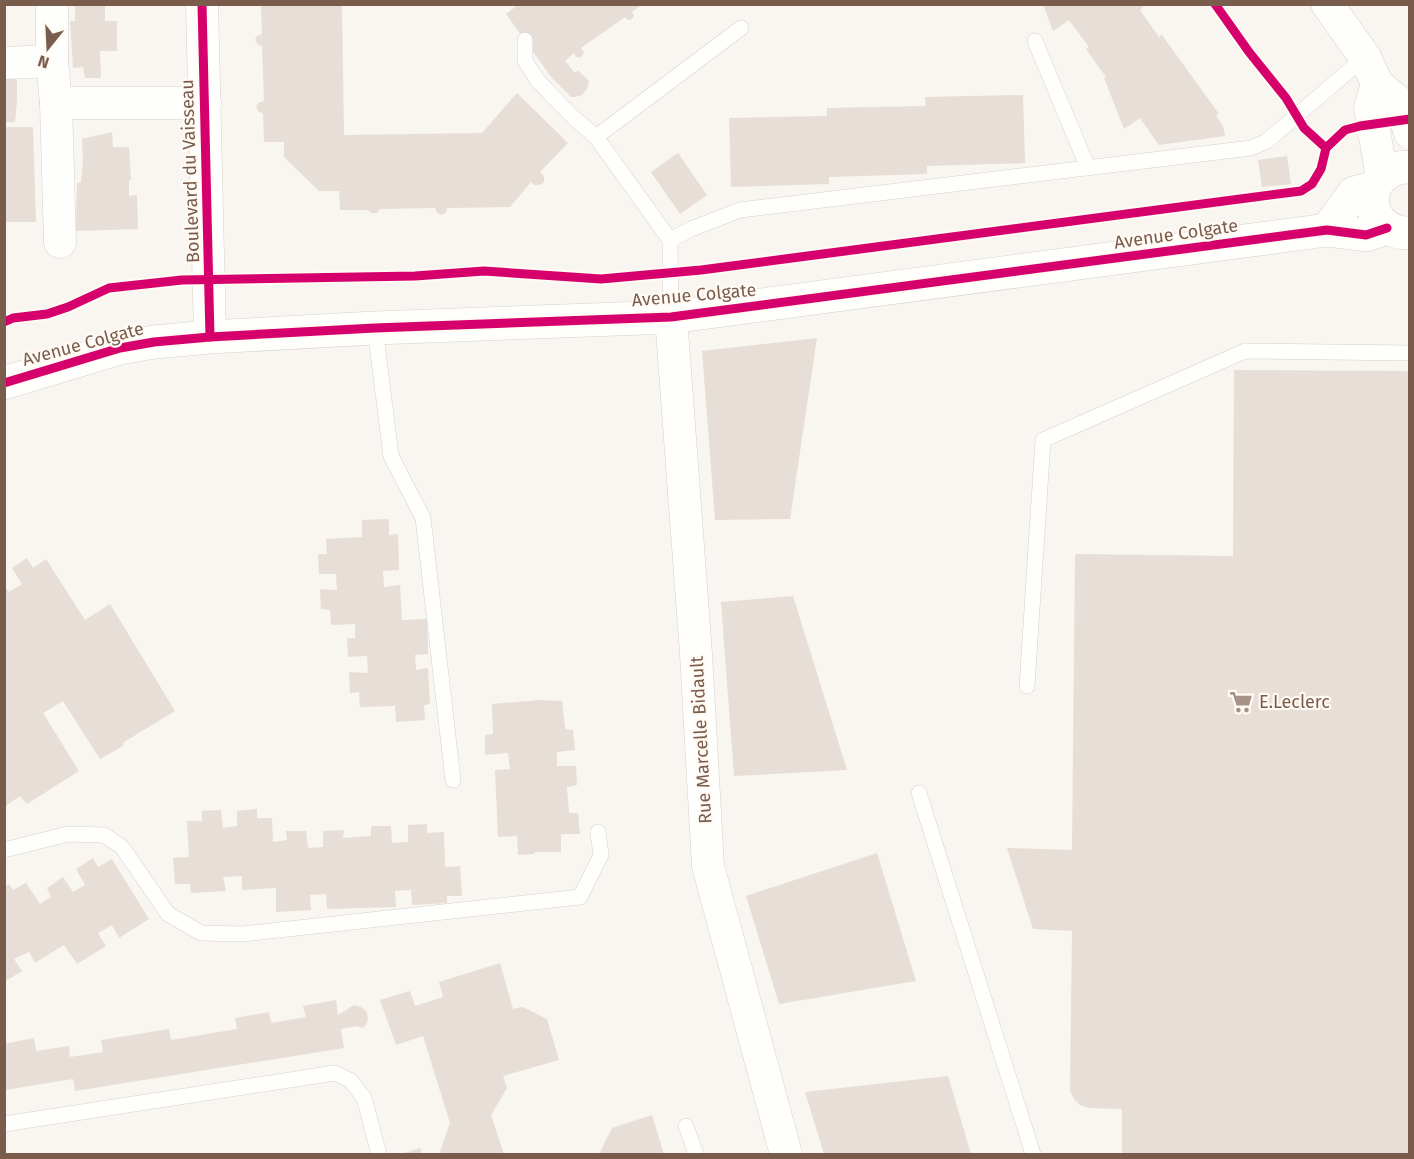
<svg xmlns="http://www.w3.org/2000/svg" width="1414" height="1159" font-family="'Fira Sans',sans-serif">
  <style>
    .building { fill: #e6ded7 }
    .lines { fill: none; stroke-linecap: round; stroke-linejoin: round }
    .service-casing { stroke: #d7d1cb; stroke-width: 16 }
    .minor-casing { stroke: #d7d1cb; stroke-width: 33 }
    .tertiary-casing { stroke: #d7d1cb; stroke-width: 34 }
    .service { stroke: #fefefd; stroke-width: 15 }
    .minor { stroke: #fefefd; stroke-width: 32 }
    .tertiary { stroke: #fefefd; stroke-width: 33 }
    .cycleway-casing { stroke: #fffaf3; stroke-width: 13 }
    .cycleway { stroke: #d6006c; stroke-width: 9 }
    .labels { text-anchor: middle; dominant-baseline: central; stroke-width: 4.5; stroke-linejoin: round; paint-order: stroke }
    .street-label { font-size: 18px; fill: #7a5c4d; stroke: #fffaf3 }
    .poi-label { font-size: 18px; fill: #7a5c4d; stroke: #fffaf3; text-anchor: start }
  </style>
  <rect width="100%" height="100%" fill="#f9f5f0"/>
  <!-- building -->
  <g class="building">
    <path d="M75,4H105V21H117V51H100L101,78H85L83,67L73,68L70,21H75Z"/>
    <path d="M519,4H643L632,12L634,16L632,19L628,20L625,17L581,48L584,52L582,56L578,58L575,55L574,53L565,61L575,73L578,70L589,81L587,89L582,95L575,97H571L552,78L506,14Z"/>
    <path d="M1043,4H1141L1143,7L1140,10L1159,37L1162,35L1219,114L1216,115L1223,126L1225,136L1159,145L1140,118L1124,129L1104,78L1106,77L1086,49L1089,47L1069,20L1053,31Z"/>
    <path d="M261,5H342L344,135L482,133L517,93L568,143L540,172L544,176V182L540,185H534L531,182L510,207L447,208L446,213L441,215L437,213L435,208L380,209L377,213H371L368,210H340L339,191H319L284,157V142H264L263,113L259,112L256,107L258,103L264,101L262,46L258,45L255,40L257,36L262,34Z"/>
    <path d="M4,74H17V100L15,122H4Z"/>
    <path d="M1023,95L1025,163L927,166V174L829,177V184L731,187L729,118L827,116V108L926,106L925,97Z"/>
    <path d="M4,127H33L36,222H4Z"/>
    <path d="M112,132L113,147H129L131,180H129V196L137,195L138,229L76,231L77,183L81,182L83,160L82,139Z"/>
    <path d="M678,153L707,195L680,214L651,172Z"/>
    <path d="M1287,156L1291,184L1262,187L1258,160Z"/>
    <path d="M817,338L790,519L715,520L702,351Z"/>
    <path d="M1234,370L1410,371V1154H1122V1109L1089,1108L1080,1105L1074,1099L1070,1091L1072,931L1033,929L1007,848L1072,850L1075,554L1233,556Z"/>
    <path d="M389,519V535L398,534L399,570L383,571L384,587L400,585L402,620L427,619L428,654L415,655L416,670L428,668L430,704L424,705L425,720L396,722L395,706L360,707L359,692L350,693L349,672L368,673L367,656L348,657L347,638H355V624L331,625L330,610L321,609L320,589L337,590L336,574H319L318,554H327L326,539L362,537V520Z"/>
    <path d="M27,558L33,568L46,559L85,620L110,604L175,711L124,742L123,746L100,759L63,701L43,713L79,771L27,804L20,796L4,807V586L9,592L22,584L12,568Z"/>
    <path d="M793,596L847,770L734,776L721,602Z"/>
    <path d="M540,700L562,701L565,729L573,730L575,750L557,752V766H576L577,785L567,787L569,813H578L580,834H561V852H535L534,854L518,855L517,836L498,837L495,770L510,769L508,753L485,755V735L493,734L492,704Z"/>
    <path d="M257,809V818H272L273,842L287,840L286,831H306L308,848L323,847V831L344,830L343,838L371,836V826H391L392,843L408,842V825L427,824V833L444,832L445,867L460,866L462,896H447V903L412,905L411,890L395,891L396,907L327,909L326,894L310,895L311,910L276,912V888L242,890V876L223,877L226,891L191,893L190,884H175L173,858L189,857L187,821H202V811L221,810L223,828L237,826V811Z"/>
    <path d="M877,853L916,981L779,1004L746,896Z"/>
    <path d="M93,858L98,867L112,859L149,919L119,938L112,925L98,933L106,946L77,964L64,945L35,963L29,952L14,959L22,971L4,982V887L9,884L13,890L26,883L40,904L51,897L47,888L63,877L73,892L85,885L76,869Z"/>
    <path d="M500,963L513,1009L523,1007L547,1019L559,1060L503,1076L507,1088L491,1115L504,1154H441L440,1151L450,1123L423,1036L396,1045L380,1000L410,991L415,1006L443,997L439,982Z"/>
    <path d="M336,1000L338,1015L354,1005L361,1007L367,1012L368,1019L367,1023L363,1028L357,1026L341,1029L344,1048L75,1091L73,1079L5,1090L4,1044L34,1038L36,1051L69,1046L70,1057L103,1052L101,1040L169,1029L171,1040L237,1029L235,1018L269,1012L271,1023L306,1017L303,1006Z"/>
    <path d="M948,1076L971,1154H824L805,1092Z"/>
    <path d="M652,1115L664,1154H599L612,1128Z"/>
    <path d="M420,1148L422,1154H401Z"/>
  </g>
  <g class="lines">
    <!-- service casing -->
    <g class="service-casing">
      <g id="service">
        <path d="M525,40V61L538,81L573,117L596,137L670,240L671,317"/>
        <path d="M1035,41L1088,168"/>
        <path d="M596,137L741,28"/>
        <path d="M670,240L691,229L740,210L1251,148L1267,141L1365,57"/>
        <path d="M375,328L391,456L423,518L453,780"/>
        <path d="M1027,686L1043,440L1245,351L1410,353"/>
        <path d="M919,793L1033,1154"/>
        <path d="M4,850L68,834L104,835L122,847L168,914L201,933L242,934L580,897L601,855L598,832"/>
        <path d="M4,1124L335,1073L351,1081L364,1098L379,1154"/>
        <path d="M686,1126L696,1154"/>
      </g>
    </g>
    <!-- minor casing -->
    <g class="minor-casing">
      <g id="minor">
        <path d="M52,4V61L56,103L60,242"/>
        <path d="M202,4L210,337"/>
        <path d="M1327,4L1365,57L1377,84L1401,104L1410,133"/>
        <path d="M4,63L52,61"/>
        <path d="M1377,84L1370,108L1382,176"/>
        <path d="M56,103H205"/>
        <path d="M671,317L696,654L708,866L786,1154"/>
      </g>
    </g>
    <!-- tertiary casing -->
    <g class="tertiary-casing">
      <g id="tertiary">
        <path d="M1327,230L1354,193L1374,188"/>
        <path d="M1405,233C1359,228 1363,166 1410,167"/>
        <path d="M4,383L120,348L154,342L210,337L375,328L671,317L1327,230L1366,235L1387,228"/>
      </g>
    </g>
    <!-- service -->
    <use href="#service" class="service"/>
    <!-- minor -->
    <use href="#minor" class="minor"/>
    <!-- tertiary -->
    <use href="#tertiary" class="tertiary"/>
    <!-- cycleway casing -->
    <g class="cycleway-casing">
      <g id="cycleway">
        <path d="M202,4L210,337"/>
        <path d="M1215,4L1249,52L1286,98L1304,128L1326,148"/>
        <path d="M4,322L13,318L47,314L68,307L109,288L182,280L415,276L484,271L601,279L701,270L1301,191L1312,184L1321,169L1326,148L1345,130L1360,126L1410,119"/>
        <path d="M4,383L120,348L154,342L210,337L375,328L671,317L1327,230L1366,235L1387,228"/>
      </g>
    </g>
    <!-- cycleway -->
    <use href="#cycleway" class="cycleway"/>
  </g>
  <!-- icons -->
  <defs>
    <g id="supermarket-bare" transform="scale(1.8)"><path d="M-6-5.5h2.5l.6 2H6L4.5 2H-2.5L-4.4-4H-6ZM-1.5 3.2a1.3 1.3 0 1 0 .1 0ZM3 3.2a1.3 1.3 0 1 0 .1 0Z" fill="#a69286" stroke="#fffaf3" stroke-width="2.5" paint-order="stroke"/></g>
  </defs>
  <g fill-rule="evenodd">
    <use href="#supermarket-bare" x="1241" y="702"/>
  </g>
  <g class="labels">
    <!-- street labels -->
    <g class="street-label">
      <text transform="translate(190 171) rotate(-92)">Boulevard du Vaisseau</text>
      <text transform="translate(1176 234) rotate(-8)">Avenue Colgate</text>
      <text transform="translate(694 295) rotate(-5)">Avenue Colgate</text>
      <text transform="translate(83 344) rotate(-15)">Avenue Colgate</text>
      <text transform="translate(701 740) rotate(-93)">Rue Marcelle Bidault</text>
    </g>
    <!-- poi labels -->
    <g class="poi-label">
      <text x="1259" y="702">E.Leclerc</text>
    </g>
  </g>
  <!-- border -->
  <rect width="1414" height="1159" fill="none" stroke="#7a5c4d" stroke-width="12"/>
  <!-- north arrow -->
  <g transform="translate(48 48) rotate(198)" stroke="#fffaf3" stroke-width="4.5" paint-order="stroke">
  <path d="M0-4.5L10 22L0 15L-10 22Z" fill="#7a5c4d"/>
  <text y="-9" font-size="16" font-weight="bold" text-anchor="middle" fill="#7a5c4d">N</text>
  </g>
</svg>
